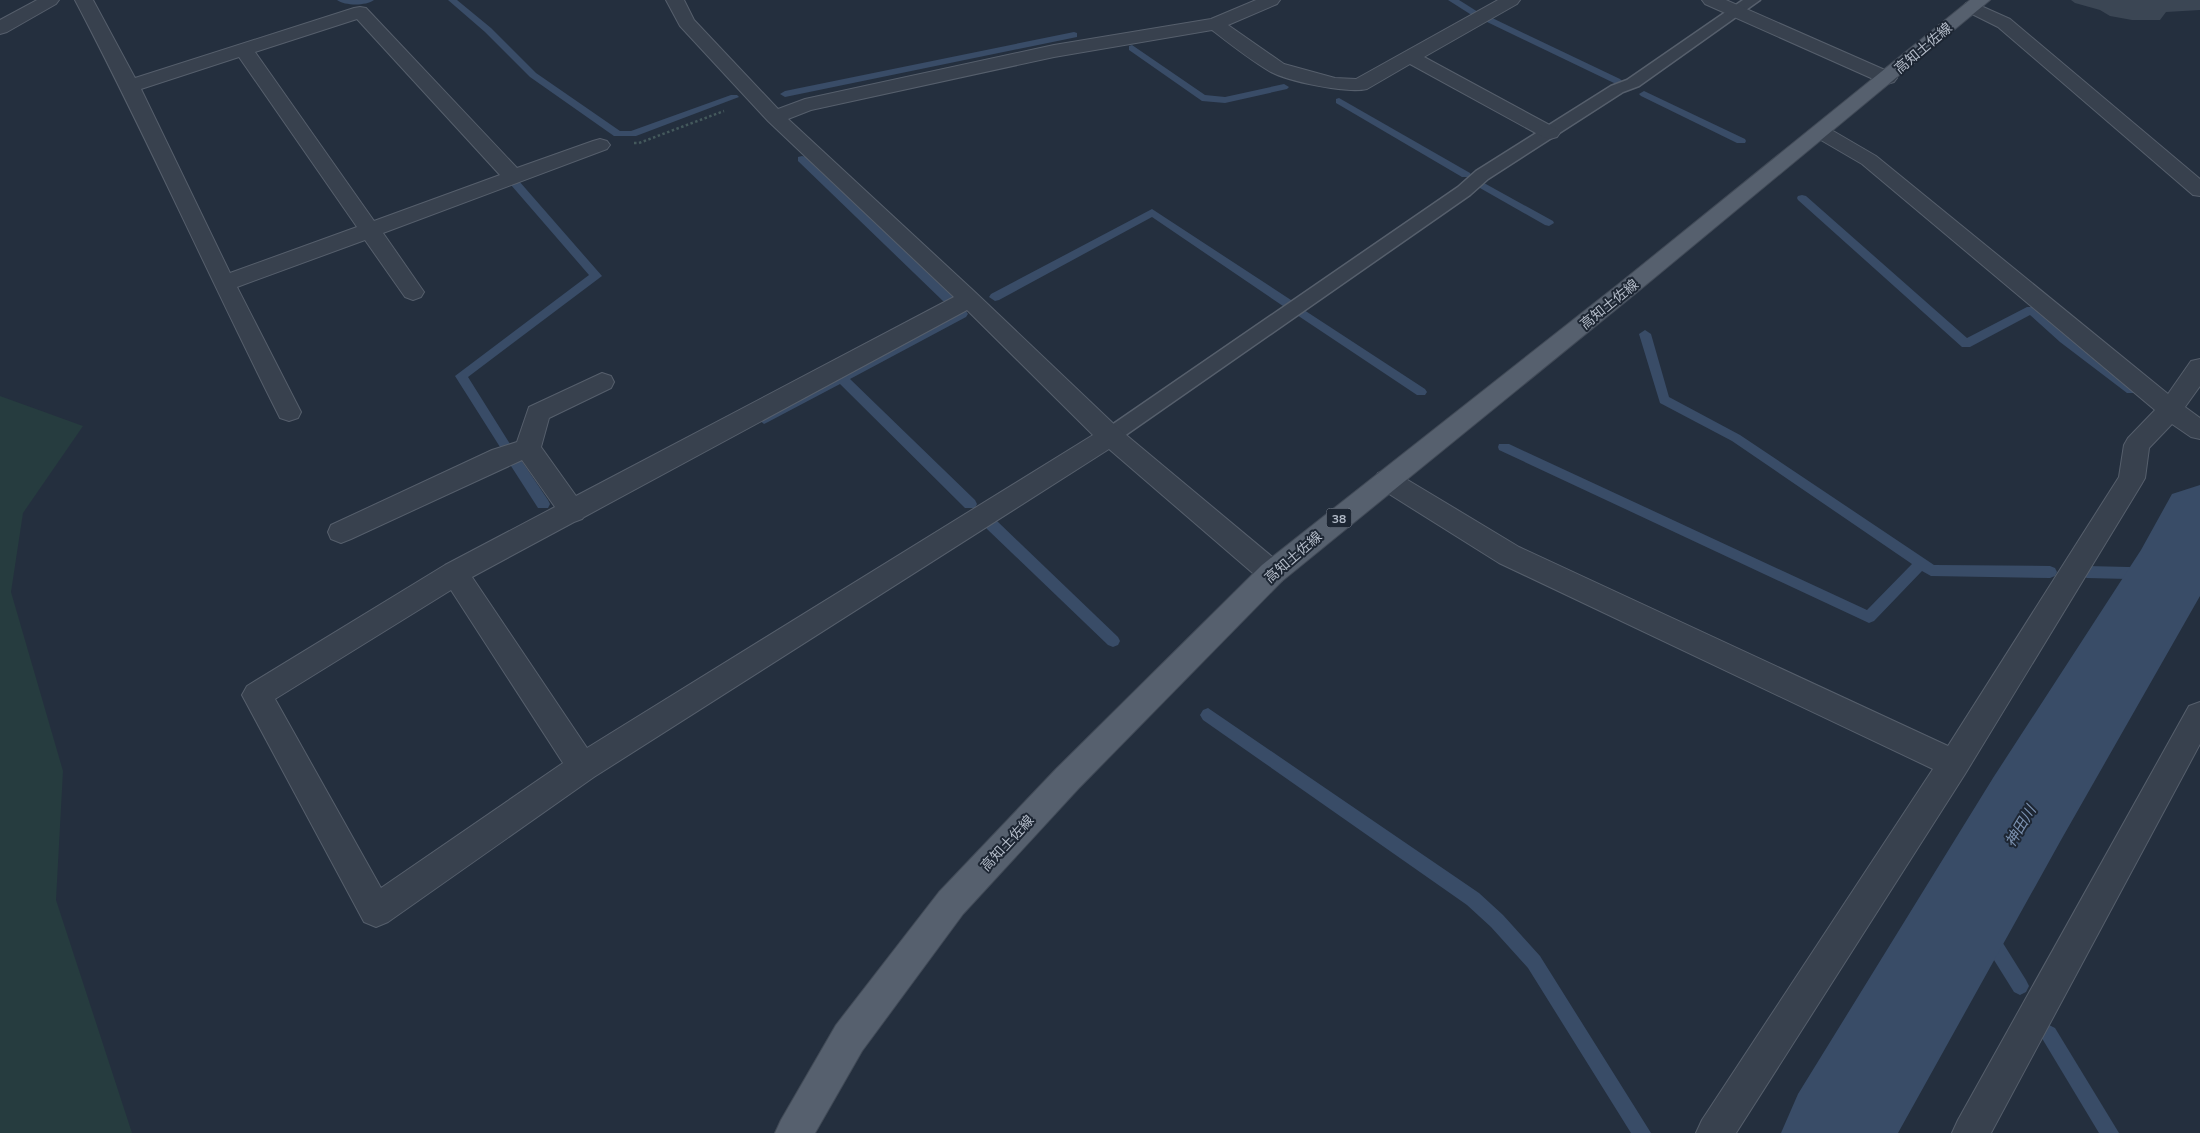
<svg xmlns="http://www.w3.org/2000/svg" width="2200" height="1133" font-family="Mulish,'Noto Sans JP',sans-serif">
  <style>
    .green { fill: #263c3f }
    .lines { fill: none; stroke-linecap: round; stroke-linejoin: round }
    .stream { fill: #394c67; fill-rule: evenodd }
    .river { fill: #394c67; fill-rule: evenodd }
    .service-casing { stroke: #565f6c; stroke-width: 3 }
    .minor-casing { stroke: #565f6c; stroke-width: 2 }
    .primary-casing { stroke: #414a57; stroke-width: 2 }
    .path { stroke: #44595c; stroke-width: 2.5; stroke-dasharray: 2.5 2.5; stroke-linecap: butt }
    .service { fill: #38414e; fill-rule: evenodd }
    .minor { fill: #38414e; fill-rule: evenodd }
    .primary { fill: #56606e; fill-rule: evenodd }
    .wall { fill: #3b4654 }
    .labels { text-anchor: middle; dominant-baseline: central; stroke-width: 4; stroke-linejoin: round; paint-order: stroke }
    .shield { fill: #1d2633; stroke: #878f9c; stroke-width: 1 }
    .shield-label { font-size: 12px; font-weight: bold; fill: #b4bcc9 }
    .street-label { font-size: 14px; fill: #b4bcc9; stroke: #1d2633 }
    .water-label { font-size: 15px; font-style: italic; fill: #7c92b1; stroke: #1d2633 }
  </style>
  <rect width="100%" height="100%" fill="#242f3e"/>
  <!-- green -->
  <path class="green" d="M0,396L83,426L23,513L11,592L63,771L56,900L132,1133H0Z"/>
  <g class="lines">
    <!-- stream -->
    <g class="stream">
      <path d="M337,0H374C366,6 345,6 337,0Z"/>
      <path d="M448,0H457L491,28L536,73L620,131H631L731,95H737L739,97L636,136H614L530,77L485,32Z"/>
      <path d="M1448,0H1459L1478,12L1476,14H1470Z"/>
      <path d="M1488,16L1620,79L1622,81L1617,84L1614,83L1485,21V17Z"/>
      <path d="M1074,32L1077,33V37L785,97L780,94L785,91Z"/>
      <path d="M1132,45L1205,95L1225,97L1284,84L1289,87L1287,89L1225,103L1202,101L1129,50V46Z"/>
      <path d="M1644,91L1745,139L1746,141L1745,143H1737L1641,96L1639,94Z"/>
      <path d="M1339,98L1470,173L1471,175L1470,177H1462L1336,103V99Z"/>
      <path d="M802,156L806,157L951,295L953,298L951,301H943L798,161V157Z"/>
      <path d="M515,180L519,181L602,276L468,377L510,444L508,447H500L455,376L589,275L511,185L510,183Z"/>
      <path d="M1484,183L1553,221L1554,223L1549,226L1545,225L1480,188L1479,186Z"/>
      <path d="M1802,195L1806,196L1967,338L2027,307H2035L2068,336L2135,387L2137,390L2135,393H2127L2060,342L2030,315L1970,347H1962L1798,200L1797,198L1798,196Z"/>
      <path d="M1152,209L1291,300L1293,303L1291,306H1283L1152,217L999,300L995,301L989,297L991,294Z"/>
      <path d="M1301,308L1425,389L1427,392L1425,395H1417L1297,315L1295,312L1297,309Z"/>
      <path d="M962,310L966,311L968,314L966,317L850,379L975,500L977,504L975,508H965L840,384L768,422L764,424L758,419L760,416Z"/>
      <path d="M1645,330L1651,334L1669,397L1740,435L1934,565L2050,566L2055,568L2057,572L2055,576L2050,578L1931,576L1922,571L1874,621L1869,623L1499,450L1498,447L1499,444H1509L1867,610L1912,564L1732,441L1660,403L1639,334Z"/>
      <path d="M516,458L521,460L548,500L550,504L548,508H538L511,466L510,463L511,460Z"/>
      <path d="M992,520L997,521L1118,637L1120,641L1118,645L1113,647L1108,645L987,529L985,525L987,521Z"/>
      <path d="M2087,566L2170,568L2175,570L2177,574L2175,578L2170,580L2087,578L2082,576L2080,572L2082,568Z"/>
      <path d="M1208,708L1479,893L1503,915L1540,956L1651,1133H1631L1528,968L1491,927L1467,905L1203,720L1200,715L1203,710Z"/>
      <path d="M1970,898L1976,900L2026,980L2029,986L2026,992L2020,995L2014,992L1964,912L1962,906L1964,900Z"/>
      <path d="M2049,1025L2055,1028L2119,1133H2099L2043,1040L2040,1034L2043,1028Z"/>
    </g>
    <!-- river -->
    <path class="river" d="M2200,485V596L2061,840L1898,1133H1781L1798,1094L1993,778L2141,550L2172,494Z"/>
    <!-- service casing -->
    <g class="service-casing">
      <path id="service" d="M1743,0H1760L1639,86L1623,92L1488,179L1470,195L1117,441L1110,444L1103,441L1100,436L1103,431L1458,187L1476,171L1611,86L1627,80Z"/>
    </g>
    <!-- minor casing -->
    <g class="minor-casing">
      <g id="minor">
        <path d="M37,0H59L56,4L7,32L0,34V20Z"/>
        <path d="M75,0H93L135,78L354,8L360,7L366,8L517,168L593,141L600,139L607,141L610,145L607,149L383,233L424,292L421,297L413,300L405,297L365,240L237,287L301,412L298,418L289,421L280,418L277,412C208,275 146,135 75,0ZM357,19L500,175L374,221L255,52ZM239,57L357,227L230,273L141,89Z"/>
        <path d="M666,0H684L694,20L778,109L805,99L1054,45L1211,19L1256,0H1280L1277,4L1228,25L1284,64L1335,78L1356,79L1498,0H1520L1517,4L1424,57L1557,129L1560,133L1557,137L1550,139L1543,137L1410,64L1367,89C1347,94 1286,81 1269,71C1249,59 1230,44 1212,30L1054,57L811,110L788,119L977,294L1119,429L1282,565L1286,573L1282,581L1272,584L1262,581L1109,449L594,777L388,922L376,927L364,922L242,695L247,686L445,565L555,507L522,460L351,539L341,543L331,539L328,532L331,525L492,450L517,442L529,407L602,373L611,376L614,382L611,388L549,418L541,447L576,496L954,297L768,121L680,26ZM967,310L1093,435L587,748L472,577L574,522L582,519L584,517ZM451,590L563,763L381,888L275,699Z"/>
        <path d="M1702,0H1726L1894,74L1897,78L1894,82L1887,84L1880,82L1705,4Z"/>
        <path d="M1972,2L2010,19L2200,179V196L2193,195L1998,27L1966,11L1963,7L1966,3Z"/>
        <path d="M1821,126L1828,128L1876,156L2168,394L2191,361L2200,359V386L2185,407L2200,418V439L2191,437L2172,424L2149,448L2145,478L2141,485L1965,774L1736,1133H1696L1702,1120L1933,769L1499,563L1378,487L1374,480L1378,473L1387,470L1396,473L1519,547L1948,746L2119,477L2124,445L2128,438L2155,410L1862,164L1814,136L1811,132L1814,128Z"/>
        <path d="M2200,702V744L1991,1133H1952L1958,1120L2189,706Z"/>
      </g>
    </g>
    <!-- primary casing -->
    <g class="primary-casing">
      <path id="primary" d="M1970,0H1990L1636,293L1282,581L1078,789L963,914L862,1051L815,1133H775L781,1120L836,1025L939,892L1056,769L1262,565L1620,283Z"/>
    </g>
    <!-- path -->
    <path class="path" d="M634,143H639L724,111"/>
    <!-- service -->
    <use href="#service" class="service"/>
    <!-- minor -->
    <use href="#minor" class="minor"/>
    <!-- primary -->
    <use href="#primary" class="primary"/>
  </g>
  <!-- wall -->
  <path class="wall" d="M2071,0H2200V10L2166,12L2160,20H2132L2110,16L2100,10L2075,3Z"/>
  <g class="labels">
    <!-- shield labels -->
    <rect class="shield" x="1326.5" y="508.5" width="25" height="19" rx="4"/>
    <g class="shield-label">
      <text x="1339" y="518">38</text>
    </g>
    <!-- street labels -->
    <g class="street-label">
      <text transform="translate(1923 48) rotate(-40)">高知土佐線</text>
      <text transform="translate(1609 304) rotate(-39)">高知土佐線</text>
      <text transform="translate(1293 557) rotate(-41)">高知土佐線</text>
      <text transform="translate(1007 843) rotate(-47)">高知土佐線</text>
    </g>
    <!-- water labels -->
    <g class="water-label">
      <text transform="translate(2020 826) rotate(-59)">神田川</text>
    </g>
  </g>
</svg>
